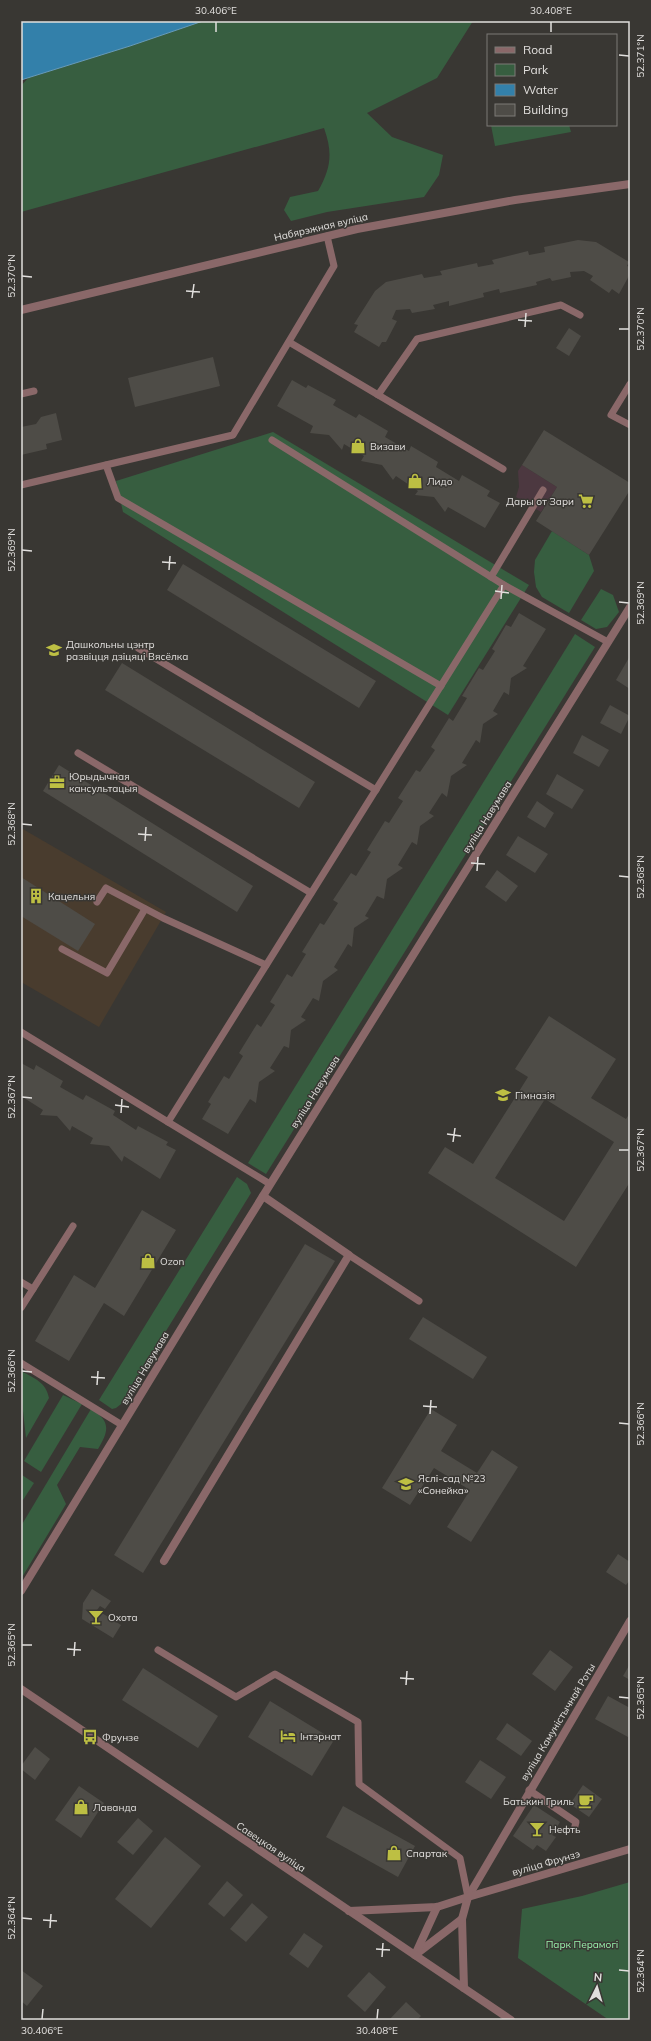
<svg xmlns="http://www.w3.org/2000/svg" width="651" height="2041" font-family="Mulish,sans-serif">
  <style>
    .commercial { fill: #4c3840 }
    .industrial { fill: #493c2e }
    .green { fill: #375e40 }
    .water { fill: #3380aa; stroke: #679cb9 }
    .building { fill: #4e4c47; fill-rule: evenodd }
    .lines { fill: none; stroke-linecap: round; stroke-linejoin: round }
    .service { stroke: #8a6869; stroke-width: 7 }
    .minor { stroke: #8a6869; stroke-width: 8 }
    .tertiary { stroke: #8a6869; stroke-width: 8 }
    .ticks { fill: none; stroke: #e1dfdd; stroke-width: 1.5 }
    .labels { text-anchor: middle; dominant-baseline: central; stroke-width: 3; stroke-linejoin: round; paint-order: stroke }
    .street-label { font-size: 10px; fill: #e1dfdd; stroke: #393733 }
    .poi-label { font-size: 10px; fill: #e1dfdd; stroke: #393733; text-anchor: start }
    .park-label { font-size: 10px; fill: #98f1ac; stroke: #393733 }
    .neatline { fill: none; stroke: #e1dfdd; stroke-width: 1.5 }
    .ticks-label { font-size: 10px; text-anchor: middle; fill: #e1dfdd }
  </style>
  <rect width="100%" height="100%" fill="#393733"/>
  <!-- commercial -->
  <path class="commercial" d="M522,465L557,487L541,512L516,497L519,487L518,471Z"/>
  <!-- industrial -->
  <path class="industrial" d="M21,828L166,912L99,1027L21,982Z"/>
  <!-- green -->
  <g class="green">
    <path d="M203,21H473L437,78L367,113L392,137L443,155L439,175L424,197L327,212L291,221L284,210L290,197L318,191C331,168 333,153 324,128L21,212V86L28,78L130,46Z"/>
    <path d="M491,125H569L571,132L495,146Z"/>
    <path d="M273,432L529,585L448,715L123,512L116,481Z"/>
    <path d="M552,531L589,555L594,571L569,613L542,597L536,587L534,572L535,560Z"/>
    <path d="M601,589L613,595L619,612L607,627L596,629L581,620Z"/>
    <path d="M575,634L595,647L266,1174L248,1163Z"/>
    <path d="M237,1177L247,1184L251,1193L121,1404L116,1408L112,1409L99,1400Z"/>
    <path d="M21,1371C34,1378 46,1382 49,1398L26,1438L21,1393Z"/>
    <path d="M63,1395L82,1404L41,1472L24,1461Z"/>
    <path d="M91,1409C111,1421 109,1431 98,1449L80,1447L57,1485L66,1504L21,1579V1526Z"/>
    <path d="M22,1475L34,1483L23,1500L21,1499Z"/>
    <path d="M630,1882V2020H609L518,1958L522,1909L582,1896Z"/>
  </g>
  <!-- water -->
  <path class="water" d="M21,21H203L130,46L21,80Z"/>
  <!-- building -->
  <g class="building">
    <path d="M578,240L596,242L629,262L627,266L630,267V274L619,294L612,289L609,293L590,280L593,276L584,271L570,272L571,277L552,281L550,278L536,282L537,285L500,293L499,289L483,293L484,297L449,306V301L433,305L435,309L412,313L410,309L396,310L392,319L397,321L386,342H382L379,347L354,332L358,325L354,324L375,291L386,282L422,274L424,278L442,275L440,271L477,263L478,267L494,264L492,260L528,251L529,255L545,252L544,247Z"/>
    <path d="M569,328L581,336L569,356L556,348Z"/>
    <path d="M213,357L220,386L135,407L128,378Z"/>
    <path d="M292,380L306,388L308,385L336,400L333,405L356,418L359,414L388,431L385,437L409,451L411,446L438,462L436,467L459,481L462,475L490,491L487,496L500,503L485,528L448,507L445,512L434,497L415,495L418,491L396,476L393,480L382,465L361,461L364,456L344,444L342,450L329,435L310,433L313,426L277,406Z"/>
    <path d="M56,413L62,440L46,444L47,449L21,455V427L36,424L41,417Z"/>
    <path d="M544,430L630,483V490L589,555L536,521L557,487L522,465Z"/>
    <path d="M183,564L376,681L359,708L167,590Z"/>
    <path d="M519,613L546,629L523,666L527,668L511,678L509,695L504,692L493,711L498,714L483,724L480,743L476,740L462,763L467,765L451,776L447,797L442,793L429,813L434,816L420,826L417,845L412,842L398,865L403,868L387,879L384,899L377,896L365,916L369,918L354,928L352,947L348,944L334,967L338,970L323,981L319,1001L313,998L301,1017L306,1020L291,1030L289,1048L284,1046L270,1068L275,1071L259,1082L256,1103L250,1099L228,1134L202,1119L211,1104L208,1102L224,1076L229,1079L243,1056L239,1053L257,1024L261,1027L275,1005L270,1002L278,989L287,974L292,977L306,954L302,952L320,923L324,925L338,903L333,900L351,873L356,876L371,852L367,850L385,821L389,823L403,801L398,798L416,770L420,772L435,750L431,747L449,718L453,721L467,698L462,696L479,668L483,670L495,651L492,649L506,625L511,627Z"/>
    <path d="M630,656V689L616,680Z"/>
    <path d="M122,663L315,782L299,808L105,690Z"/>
    <path d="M610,705L630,716L621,734L600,723Z"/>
    <path d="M582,735L609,750L599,767L573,753Z"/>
    <path d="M59,765L253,886L237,912L43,791Z"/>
    <path d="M557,774L584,790L572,809L546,794Z"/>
    <path d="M537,801L554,813L545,828L527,817Z"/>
    <path d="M518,836L548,854L535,873L506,855Z"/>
    <path d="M497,870L518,886L506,902L485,887Z"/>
    <path d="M21,877L95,924L78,951L21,916Z"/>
    <path d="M549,1016L616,1059L591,1098L626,1119L630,1113V1182L576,1267L428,1173L445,1147L473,1164L528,1077L515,1069ZM545,1099L614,1142L564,1221L495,1178Z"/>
    <path d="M21,1063L34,1070L36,1065L63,1081L60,1087L83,1100L86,1095L115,1111L113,1115L136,1130L138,1126L168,1142L166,1145L176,1150L160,1179L124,1156L122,1162L109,1146L90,1144L93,1138L72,1126L70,1131L57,1116L40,1115L43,1110L21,1096Z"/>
    <path d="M142,1210L176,1230L124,1316L104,1303L69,1361L35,1341L74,1275L95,1288Z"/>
    <path d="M305,1244L335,1261L143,1573L114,1555Z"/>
    <path d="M423,1317L487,1357L473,1379L409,1339Z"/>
    <path d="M431,1409L457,1425L441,1451L477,1473L492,1450L518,1467L471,1542L447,1527L470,1490L434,1468L410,1505L382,1488Z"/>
    <path d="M618,1554L630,1562V1580L626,1585L606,1572Z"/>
    <path d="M92,1589L111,1601L105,1609L100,1606L97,1610L121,1625L113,1638L82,1619L83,1603Z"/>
    <path d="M550,1650L573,1667L555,1691L532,1674Z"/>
    <path d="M630,1664V1680L623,1676Z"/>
    <path d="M143,1668L218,1716L198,1748L122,1700Z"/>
    <path d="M608,1696L630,1708V1733L628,1737L595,1719Z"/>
    <path d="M270,1701L334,1740L312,1776L248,1737Z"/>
    <path d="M507,1723L532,1741L521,1756L496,1739Z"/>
    <path d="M35,1747L50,1759L35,1780L21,1769V1766Z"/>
    <path d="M480,1760L506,1777L491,1799L465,1782Z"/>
    <path d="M583,1785L602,1799L589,1817L570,1804Z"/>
    <path d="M79,1786L104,1803L81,1838L55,1820Z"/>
    <path d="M534,1805L560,1822L552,1835L556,1837L546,1851L537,1845L533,1850L513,1836Z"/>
    <path d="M343,1806L415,1846L398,1877L326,1837Z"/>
    <path d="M138,1818L153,1831L133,1855L117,1842Z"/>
    <path d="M165,1837L201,1866L151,1928L115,1899Z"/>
    <path d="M227,1881L243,1895L224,1917L208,1904Z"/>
    <path d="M252,1903L268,1917L246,1942L230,1929Z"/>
    <path d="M304,1933L323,1946L308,1968L289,1954Z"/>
    <path d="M21,1970L43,1986L27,2006L21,2001Z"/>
    <path d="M369,1972L386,1987L365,2012L347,1996Z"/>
    <path d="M406,2002L421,2016L417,2020H389Z"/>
  </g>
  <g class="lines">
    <!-- service -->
    <g class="service">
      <path d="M289,342L503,469"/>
      <path d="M630,384L611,415L630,425"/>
      <path d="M21,394L34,391"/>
      <path d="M378,395L417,339L561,305L580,315"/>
      <path d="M272,440L504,585"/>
      <path d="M106,465L118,498L441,686"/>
      <path d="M21,485L233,435L334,266L327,236"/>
      <path d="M491,577L543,490"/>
      <path d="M138,648L376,790"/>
      <path d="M78,753L311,893"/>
      <path d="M97,902L106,888L163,918L266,965"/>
      <path d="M62,949L107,973L145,909"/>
      <path d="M21,1032L168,1122"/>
      <path d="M270,1184L168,1122L504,585L608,642"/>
      <path d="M349,1255L419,1301"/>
      <path d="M21,1282L33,1289"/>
      <path d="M21,1308L73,1226"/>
      <path d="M21,1363L122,1425"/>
      <path d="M158,1650L236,1697L275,1674L358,1722L359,1784L460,1858L468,1897"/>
      <path d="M529,1790L576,1822L574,1830"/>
    </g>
    <!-- minor -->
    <g class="minor">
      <path d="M164,1561L349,1255L263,1196"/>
      <path d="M349,1911L437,1907L468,1897"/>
      <path d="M462,1919L464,1988"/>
      <path d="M415,1955L462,1919L468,1897L630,1621"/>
      <path d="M415,1955L437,1907"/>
    </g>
    <!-- tertiary -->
    <g class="tertiary">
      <path d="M21,310L357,229L515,200L630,184"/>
      <path d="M21,1591L215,1273L630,607"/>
      <path d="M21,1689L511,2020"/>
      <path d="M468,1897L630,1849"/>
    </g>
  </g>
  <!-- ticks -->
  <path class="ticks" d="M216,32V22M551,32V22M619,55L629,56M22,276L32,277M186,291L200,292M192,298L194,284M518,320L532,321M525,327L526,313M619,329H629M22,550L32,551M162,562L176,563M169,570L170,556M495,591L509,593M501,599L502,585M619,602L629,603M22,824L32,825M138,834L152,835M145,841L146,827M471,863L485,864M477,871L478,857M619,876L629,877M22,1097L32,1098M115,1105L129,1107M121,1113L122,1099M447,1134L461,1136M453,1142L455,1128M619,1150H629M22,1371L32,1372M91,1377L105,1378M97,1385L98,1371M423,1406L437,1407M430,1414L431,1400M619,1423L629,1424M22,1645H32M67,1649L81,1650M74,1656L75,1642M400,1678L414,1679M406,1685L407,1671M619,1697L629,1698M22,1918L32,1919M43,1920L57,1921M50,1928L51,1914M376,1949L390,1950M382,1957L383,1943M619,1970L629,1971M42,2019L43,2009M377,2019L378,2009"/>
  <!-- icons -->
  <defs>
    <g id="shop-bare" transform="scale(1.2)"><path d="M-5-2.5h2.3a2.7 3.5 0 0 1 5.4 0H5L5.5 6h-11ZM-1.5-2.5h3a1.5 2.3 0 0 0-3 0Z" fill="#bdbf43" stroke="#393733" stroke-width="2.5" paint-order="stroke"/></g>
    <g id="supermarket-bare" transform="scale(1.2)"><path d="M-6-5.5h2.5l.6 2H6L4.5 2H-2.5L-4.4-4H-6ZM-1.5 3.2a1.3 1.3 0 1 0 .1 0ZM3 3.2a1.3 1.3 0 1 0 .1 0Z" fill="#bdbf43" stroke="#393733" stroke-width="2.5" paint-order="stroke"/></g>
    <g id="school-bare" transform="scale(1.2)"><path d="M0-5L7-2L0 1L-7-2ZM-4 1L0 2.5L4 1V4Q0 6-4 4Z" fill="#bdbf43" stroke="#393733" stroke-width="2.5" paint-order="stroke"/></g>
    <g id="office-bare" transform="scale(1.2)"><path d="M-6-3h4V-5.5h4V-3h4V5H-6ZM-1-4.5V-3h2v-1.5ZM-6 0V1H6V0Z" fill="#bdbf43" stroke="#393733" stroke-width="2.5" paint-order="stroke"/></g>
    <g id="building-bare" transform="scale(1.2)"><path d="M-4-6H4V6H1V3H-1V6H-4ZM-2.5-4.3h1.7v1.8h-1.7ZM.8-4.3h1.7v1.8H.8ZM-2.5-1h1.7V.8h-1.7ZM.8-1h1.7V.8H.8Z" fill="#bdbf43" stroke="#393733" stroke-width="2.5" paint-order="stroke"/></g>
    <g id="bar-bare" transform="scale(1.2)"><path d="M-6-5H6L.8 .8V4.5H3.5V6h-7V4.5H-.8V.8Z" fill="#bdbf43" stroke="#393733" stroke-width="2.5" paint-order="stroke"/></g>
    <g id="hotel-bare" transform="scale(1.2)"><path d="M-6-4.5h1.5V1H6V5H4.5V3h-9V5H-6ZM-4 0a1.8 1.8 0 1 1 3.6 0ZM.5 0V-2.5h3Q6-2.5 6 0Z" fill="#bdbf43" stroke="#393733" stroke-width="2.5" paint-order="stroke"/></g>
    <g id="bus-bare" transform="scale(1.2)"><path d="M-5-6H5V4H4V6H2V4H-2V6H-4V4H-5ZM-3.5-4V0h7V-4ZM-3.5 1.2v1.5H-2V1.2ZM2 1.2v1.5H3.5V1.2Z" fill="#bdbf43" stroke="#393733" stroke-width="2.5" paint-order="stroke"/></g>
    <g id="cafe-bare" transform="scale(1.2)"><path d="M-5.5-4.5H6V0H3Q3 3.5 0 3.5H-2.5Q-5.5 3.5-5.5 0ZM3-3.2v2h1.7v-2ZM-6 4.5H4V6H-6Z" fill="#bdbf43" stroke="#393733" stroke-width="2.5" paint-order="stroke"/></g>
  </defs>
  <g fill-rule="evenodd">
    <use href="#shop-bare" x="358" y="446"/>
    <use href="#shop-bare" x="415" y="481"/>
    <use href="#supermarket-bare" x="586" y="501"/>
    <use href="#school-bare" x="54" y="650"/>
    <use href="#office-bare" x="57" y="782"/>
    <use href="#building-bare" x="36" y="896"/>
    <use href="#school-bare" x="503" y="1095"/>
    <use href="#shop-bare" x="148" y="1261"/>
    <use href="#school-bare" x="406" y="1484"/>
    <use href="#bar-bare" x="96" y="1617"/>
    <use href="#hotel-bare" x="288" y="1736"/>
    <use href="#bus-bare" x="90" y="1737"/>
    <use href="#cafe-bare" x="586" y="1801"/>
    <use href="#shop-bare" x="81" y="1807"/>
    <use href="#bar-bare" x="537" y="1829"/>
    <use href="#shop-bare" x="394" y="1853"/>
  </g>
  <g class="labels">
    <!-- street labels -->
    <g class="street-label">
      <text transform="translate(321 227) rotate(-13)">Набярэжная вуліца</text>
      <text transform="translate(487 817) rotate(-58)">вуліца Навумава</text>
      <text transform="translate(315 1092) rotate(-58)">вуліца Навумава</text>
      <text transform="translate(145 1368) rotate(-59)">вуліца Навумава</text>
      <text transform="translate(558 1722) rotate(-59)">вуліца Камуністычнай Роты</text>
      <text transform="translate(271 1847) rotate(34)">Савецкая вуліца</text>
      <text transform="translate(546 1863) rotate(-16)">вуліца Фрунзэ</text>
    </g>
    <!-- poi labels -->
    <g class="poi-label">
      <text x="370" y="446">Визави</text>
      <text x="427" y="481">Лидо</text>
      <text x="574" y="501" text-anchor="end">Дары от Зари</text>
      <text x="66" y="644">Дашкольны цэнтр<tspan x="66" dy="12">развіцця дзіцяці Вясёлка</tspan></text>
      <text x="69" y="776">Юрыдычная<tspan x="69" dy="12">кансультацыя</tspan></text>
      <text x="48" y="896">Кацельня</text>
      <text x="515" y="1095">Гімназія</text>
      <text x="160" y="1261">Ozon</text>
      <text x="418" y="1478">Яслі-сад №23<tspan x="418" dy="12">«Сонейка»</tspan></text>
      <text x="108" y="1617">Охота</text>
      <text x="300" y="1736">Інтэрнат</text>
      <text x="102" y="1737">Фрунзе</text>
      <text x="574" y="1801" text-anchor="end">Батькин Гриль</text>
      <text x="93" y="1807">Лаванда</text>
      <text x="549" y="1829">Нефть</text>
      <text x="406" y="1853">Спартак</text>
    </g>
    <!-- park labels -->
    <g class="park-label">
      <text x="582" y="1944">Парк Перамогі</text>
    </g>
  </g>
  <!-- border -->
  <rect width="651" height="2041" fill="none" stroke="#393733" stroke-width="44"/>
  <!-- legend -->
  <rect x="487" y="34" width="130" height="92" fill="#393733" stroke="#7c7a77"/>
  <rect x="495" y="47" width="20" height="6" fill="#8a6869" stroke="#7c7a77"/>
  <text x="523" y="54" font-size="12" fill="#e1dfdd">Road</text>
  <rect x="495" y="64" width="20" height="12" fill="#375e40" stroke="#7c7a77"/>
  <text x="523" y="74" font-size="12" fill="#e1dfdd">Park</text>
  <rect x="495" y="84" width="20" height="12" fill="#3380aa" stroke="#7c7a77"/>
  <text x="523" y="94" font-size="12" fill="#e1dfdd">Water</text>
  <rect x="495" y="104" width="20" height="12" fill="#4e4c47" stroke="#7c7a77"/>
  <text x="523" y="114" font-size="12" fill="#e1dfdd">Building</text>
  <!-- north arrow -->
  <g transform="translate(597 1987) rotate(5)" stroke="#393733" stroke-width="3" paint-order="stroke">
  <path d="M0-3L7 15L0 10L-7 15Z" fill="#e1dfdd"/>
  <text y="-6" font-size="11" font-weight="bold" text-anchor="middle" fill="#e1dfdd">N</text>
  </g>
  <rect x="22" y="22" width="607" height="1997" class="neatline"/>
  <g class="ticks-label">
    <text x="216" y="14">30.406°E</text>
    <text x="551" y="14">30.408°E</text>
    <text transform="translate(640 56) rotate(-90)" y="4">52.371°N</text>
    <text transform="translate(11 276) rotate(-90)" y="4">52.370°N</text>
    <text transform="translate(640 329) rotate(-90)" y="4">52.370°N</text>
    <text transform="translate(11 550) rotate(-90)" y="4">52.369°N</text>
    <text transform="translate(640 603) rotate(-90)" y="4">52.369°N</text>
    <text transform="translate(11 824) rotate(-90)" y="4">52.368°N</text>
    <text transform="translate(640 877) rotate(-90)" y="4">52.368°N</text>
    <text transform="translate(11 1097) rotate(-90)" y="4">52.367°N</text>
    <text transform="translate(640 1150) rotate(-90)" y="4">52.367°N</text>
    <text transform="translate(11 1371) rotate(-90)" y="4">52.366°N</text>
    <text transform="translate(640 1424) rotate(-90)" y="4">52.366°N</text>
    <text transform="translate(11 1645) rotate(-90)" y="4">52.365°N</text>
    <text transform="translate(640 1698) rotate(-90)" y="4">52.365°N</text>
    <text transform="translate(11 1918) rotate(-90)" y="4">52.364°N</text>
    <text transform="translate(640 1971) rotate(-90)" y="4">52.364°N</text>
    <text x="42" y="2034">30.406°E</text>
    <text x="377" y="2034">30.408°E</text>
  </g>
</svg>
